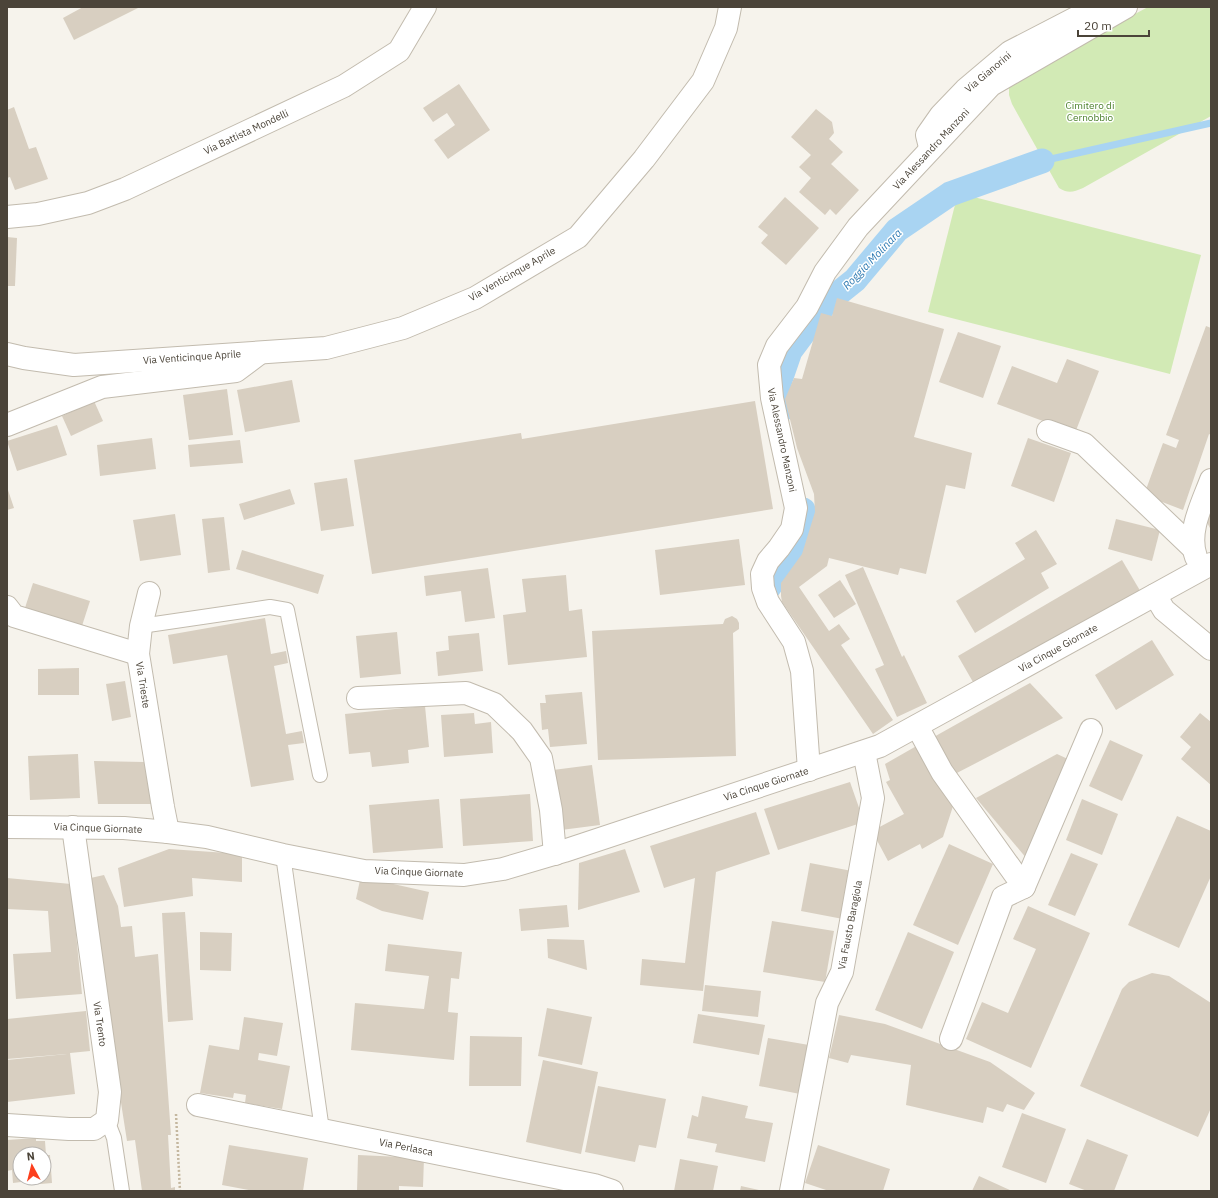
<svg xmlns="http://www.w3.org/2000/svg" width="1218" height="1198" font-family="'IBM Plex Sans',sans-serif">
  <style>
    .green { fill: #d2eab5 }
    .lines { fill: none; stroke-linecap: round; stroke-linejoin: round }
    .stream { stroke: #a9d4f2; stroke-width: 7 }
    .canal { stroke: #a9d4f2; stroke-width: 25 }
    .building { fill: #d8cfc1; fill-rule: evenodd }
    .service-casing { stroke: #c2bbae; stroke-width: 16 }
    .minor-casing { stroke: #c2bbae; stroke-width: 24 }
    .path { stroke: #c4b79f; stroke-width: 2.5; stroke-dasharray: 2 2; stroke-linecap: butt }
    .service { stroke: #fff; stroke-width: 14 }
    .minor { stroke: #fff; stroke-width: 22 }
    .labels { text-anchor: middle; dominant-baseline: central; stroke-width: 3; stroke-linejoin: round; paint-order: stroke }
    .street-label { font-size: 10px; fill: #4b4439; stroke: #fff }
    .park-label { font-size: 10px; fill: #4a7f2a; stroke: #fff }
    .water-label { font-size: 11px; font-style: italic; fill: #2e7ab2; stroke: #fff }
  </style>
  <rect width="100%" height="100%" fill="#f6f3ec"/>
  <!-- green -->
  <g class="green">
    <path d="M1148,7H1211V116L1083,188C1073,192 1069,194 1059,188L1012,104L1009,95V87L1021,75Z"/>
    <path d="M958,193L1201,255L1170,374L928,312Z"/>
  </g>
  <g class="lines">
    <!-- stream -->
    <path class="stream" d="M1042,161L1211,123"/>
    <!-- canal -->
    <g class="canal">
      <path d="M781,410L779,383L790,351L825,304L855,280L897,230L950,194L1042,161"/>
      <path d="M769,587C784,564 804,539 803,510"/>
    </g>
  </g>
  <!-- building -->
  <g class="building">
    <path d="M83,7H137L138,8L74,40L63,18Z"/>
    <path d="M459,84L490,130L448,159L434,140L455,125L447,113L433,122L423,108Z"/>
    <path d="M14,107L29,149L36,147L48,179L15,190L10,177L7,178V110Z"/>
    <path d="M816,109L832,122L834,133L829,139L843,152L831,164L859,190L836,215L830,209L825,215L799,192L811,178L799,167L811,155L791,137Z"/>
    <path d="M785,197L819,228L786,265L761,243L768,235L758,227Z"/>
    <path d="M7,237L17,238L15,286H7Z"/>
    <path d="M837,298L944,329L914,437L972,453L965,489L946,485L926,574L900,568L898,575L829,558L827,566L799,587L829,631L839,624L850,639L841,645L893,720L873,734L782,602L781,596V583L802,554L815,512L814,494L797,448L785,399L794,378L802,379L821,313L832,316Z"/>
    <path d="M1206,326L1211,328V435L1209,434L1183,510L1144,495L1163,443L1176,448L1179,440L1166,435Z"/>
    <path d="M958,332L1001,346L983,398L939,382Z"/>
    <path d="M1067,359L1099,371L1075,433L997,404L1012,366L1057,383Z"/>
    <path d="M292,380L300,422L245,432L237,390Z"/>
    <path d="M227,389L233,435L189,440L183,395Z"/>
    <path d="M94,401L103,421L71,436L62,416Z"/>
    <path d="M755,401L773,509L372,574L354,460L521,433L522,439Z"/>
    <path d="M57,425L67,455L17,471L7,441Z"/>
    <path d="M152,438L156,469L100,476L97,445Z"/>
    <path d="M1028,438L1071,453L1054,502L1011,486Z"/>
    <path d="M240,440L243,463L190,467L188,445Z"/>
    <path d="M347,478L354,526L321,531L314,483Z"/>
    <path d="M7,487L14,508L7,510Z"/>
    <path d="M290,489L295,504L244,520L239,504Z"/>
    <path d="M1211,510V530L1203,515Z"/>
    <path d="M175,514L181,555L140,561L133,520Z"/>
    <path d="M224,517L230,570L208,573L202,519Z"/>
    <path d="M1116,519L1160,530L1152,561L1108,549Z"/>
    <path d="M1036,530L1057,564L1041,573L1049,588L975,633L956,601L1025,559L1015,543Z"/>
    <path d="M739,539L745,585L660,595L655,550Z"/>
    <path d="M242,550L324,575L318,594L236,569Z"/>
    <path d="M1122,560L1142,594L977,689L958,656Z"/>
    <path d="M863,567L902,657L904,655L927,703L897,717L875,669L884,665L845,575Z"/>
    <path d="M488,568L495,618L465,622L461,591L426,596L424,576Z"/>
    <path d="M566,575L569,611L582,609L587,657L508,665L503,615L526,612L522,579Z"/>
    <path d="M840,580L856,604L834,618L818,595Z"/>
    <path d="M33,583L90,601L81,629L24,611Z"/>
    <path d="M732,616L737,619L739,623V629L733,633L736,756L598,760L592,631L723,624L725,619Z"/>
    <path d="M265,618L271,654L286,651L288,663L274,666L286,734L302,731L304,743L288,745L294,780L251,787L227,655L173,664L168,635Z"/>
    <path d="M397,632L401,674L360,678L356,636Z"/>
    <path d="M479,633L483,671L438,676L436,652L449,650L448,636Z"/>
    <path d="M1152,640L1174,675L1116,710L1095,675Z"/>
    <path d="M79,668V695H38V669Z"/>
    <path d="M125,681L131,717L112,721L106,684Z"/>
    <path d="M1030,683L1063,718L953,775L932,738Z"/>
    <path d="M582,692L587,744L550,747L548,729L542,730L540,703H546L545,695Z"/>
    <path d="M425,706L429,747L408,750L409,763L372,767L370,752L349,754L345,714Z"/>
    <path d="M474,713L475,724L491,722L493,753L444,757L441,715Z"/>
    <path d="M1200,713L1211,722V785L1181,759L1191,747L1180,737Z"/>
    <path d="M1110,740L1143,755L1122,801L1089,786Z"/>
    <path d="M920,744L955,800L943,837L922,849L920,844L888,861L872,831L904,814L886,782L890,780L885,764Z"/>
    <path d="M78,754L80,798L30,800L28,756Z"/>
    <path d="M1057,754L1070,760L1027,859L976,798Z"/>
    <path d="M94,761L144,762L152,804H98Z"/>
    <path d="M592,765L600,825L561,830L553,770Z"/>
    <path d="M850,782L864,822L778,850L764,809Z"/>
    <path d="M530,794L533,841L463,846L460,799Z"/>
    <path d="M439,799L443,848L373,853L369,805Z"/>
    <path d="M1082,799L1118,814L1102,855L1066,840Z"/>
    <path d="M756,812L770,854L716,872L703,991L640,985L642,959L685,963L695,878L664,888L650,846Z"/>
    <path d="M1177,816L1211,831V876L1179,948L1128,925Z"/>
    <path d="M949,844L993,864L958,945L913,925Z"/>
    <path d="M169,849L242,854V882L192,878L193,896L124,907L118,868Z"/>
    <path d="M625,849L640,892L578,910L579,863Z"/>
    <path d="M1071,853L1098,864L1075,916L1048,905Z"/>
    <path d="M810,863L852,871L843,919L801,911Z"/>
    <path d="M104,875L118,906L121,927L132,926L135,957L158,954L171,1135H168L171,1188L175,1187V1191H142L135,1140L127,1141L86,879Z"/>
    <path d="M7,878L71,884L82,994L16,999L13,954L51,952L48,911L7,909Z"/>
    <path d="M360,880L380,881L429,892L423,920L382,911L356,899Z"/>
    <path d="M567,905L569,927L521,931L519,909Z"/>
    <path d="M1028,906L1090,933L1031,1068L966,1039L982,1002L1008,1013L1036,949L1013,939Z"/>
    <path d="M185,912L193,1020L168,1022L162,913Z"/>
    <path d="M772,921L834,931L825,982L763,972Z"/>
    <path d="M200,932L232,933L231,971L200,970Z"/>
    <path d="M908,932L954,952L922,1029L875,1010Z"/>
    <path d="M547,939L584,940L587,970L548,958Z"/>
    <path d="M388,944L462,952L459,979L451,978L448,1012L458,1013L454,1060L351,1050L355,1003L424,1009L429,976L385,971Z"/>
    <path d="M1152,973L1169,976L1211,1003V1108L1198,1137L1080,1086L1122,989L1129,982Z"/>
    <path d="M705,985L761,991L758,1017L702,1011Z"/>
    <path d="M547,1008L592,1017L582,1065L538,1056Z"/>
    <path d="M86,1011L90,1051L70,1053L75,1094L7,1102V1060L67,1054L7,1059V1019Z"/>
    <path d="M698,1014L765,1025L759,1055L693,1043Z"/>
    <path d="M839,1015L885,1024L990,1062L1035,1093L1024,1110L1007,1104L1003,1112L987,1107L983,1123L906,1105L911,1065L851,1055L848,1063L829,1058Z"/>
    <path d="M244,1017L283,1023L277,1056L259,1053L258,1060L290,1066L282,1109L245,1103L246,1095L234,1093L233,1098L200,1093L209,1045L239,1050Z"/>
    <path d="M470,1036L522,1037L521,1086H469Z"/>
    <path d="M768,1038L809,1045L800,1094L759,1086Z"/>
    <path d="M543,1060L598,1072L581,1154L526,1142Z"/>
    <path d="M598,1086L666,1099L656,1148L639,1145L635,1162L585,1152Z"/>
    <path d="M702,1096L748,1106L745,1118L773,1123L765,1162L715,1152L717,1144L687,1138L692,1115L698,1117Z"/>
    <path d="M1022,1113L1066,1129L1046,1183L1002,1167Z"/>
    <path d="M36,1138V1141H45L46,1155H50L52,1183L29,1185V1181L13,1183L12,1170L7,1171V1140ZM20,1154H44V1178H20Z"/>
    <path d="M1087,1139L1128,1155L1114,1191H1087L1069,1184Z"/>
    <path d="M229,1145L308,1158L303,1191H254L222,1185Z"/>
    <path d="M818,1145L890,1169L883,1191H829L805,1183Z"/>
    <path d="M358,1155L424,1158L423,1187L399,1186V1191H357Z"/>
    <path d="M680,1159L718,1166L713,1191H674Z"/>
    <path d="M979,1176L1012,1191H972Z"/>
    <path d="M741,1186L759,1190V1191H740Z"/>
  </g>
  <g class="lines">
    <!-- service casing -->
    <g class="service-casing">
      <g id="service">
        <path d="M141,626L270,607L287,610L320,775"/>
        <path d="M283,855L322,1130"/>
        <path d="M107,1120L114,1138L122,1191"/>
      </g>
    </g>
    <!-- minor casing -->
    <g class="minor-casing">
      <g id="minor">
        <path d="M930,147L927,135L941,115L965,90L1010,52L1097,7"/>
        <path d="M7,217L38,214L88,203L125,189L344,86L399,51L425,7"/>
        <path d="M7,354L24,358L74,365L326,348L403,328L475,298L578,237L644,159L703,81L726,28L730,7"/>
        <path d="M7,425L102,387L236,371L260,353"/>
        <path d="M1048,431L1084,444L1193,548"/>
        <path d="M1196,557C1187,532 1202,504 1211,480"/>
        <path d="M149,593L141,626L138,654L163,807L168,832"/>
        <path d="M1155,595L1164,610L1211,649"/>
        <path d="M7,607L14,616L138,654"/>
        <path d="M358,698L466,693L494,704L522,731L541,758L551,810L555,854"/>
        <path d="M917,726L942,772L1024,887"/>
        <path d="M809,770L802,671L794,642L768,602L763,588L762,574L768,561L779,548L792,529L796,508L772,398L769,365L777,346L807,307L825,272L858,227L991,85L1126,7"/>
        <path d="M7,827L124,828L168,832L207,837L283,855L364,871L464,875L503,869L564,851L880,746L1211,564"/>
        <path d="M951,1039L1003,897L1024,887L1091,730"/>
        <path d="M198,1105L594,1185L612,1191"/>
        <path d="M7,1125L69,1129H94L107,1120L110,1092L73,827"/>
        <path d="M791,1191L827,1003L842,972L873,798L864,752"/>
      </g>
    </g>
    <!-- path -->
    <path class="path" d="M176,1114L180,1191"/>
    <!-- service -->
    <use href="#service" class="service"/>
    <!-- minor -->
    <use href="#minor" class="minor"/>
  </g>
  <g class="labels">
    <!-- street labels -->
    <g class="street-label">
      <text transform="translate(988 72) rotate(-40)">Via Gianorini</text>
      <text transform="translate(246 132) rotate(-25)">Via Battista Mondelli</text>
      <text transform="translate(931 149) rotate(-47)">Via Alessandro Manzoni</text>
      <text transform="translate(512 274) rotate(-30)">Via Venticinque Aprile</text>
      <text transform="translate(192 357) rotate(-4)">Via Venticinque Aprile</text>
      <text transform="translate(782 440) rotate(78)">Via Alessandro Manzoni</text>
      <text transform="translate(1058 648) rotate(-29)">Via Cinque Giornate</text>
      <text transform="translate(143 685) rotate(81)">Via Trieste</text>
      <text transform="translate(766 784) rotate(-18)">Via Cinque Giornate</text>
      <text transform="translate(98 828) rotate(2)">Via Cinque Giornate</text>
      <text transform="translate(419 872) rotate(2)">Via Cinque Giornate</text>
      <text transform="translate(850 925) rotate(-79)">Via Fausto Baragiola</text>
      <text transform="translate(100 1024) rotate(82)">Via Trento</text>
      <text transform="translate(406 1147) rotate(11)">Via Perlasca</text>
    </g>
    <!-- park labels -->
    <g class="park-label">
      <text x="1090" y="105">Cimitero di<tspan x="1090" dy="12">Cernobbio</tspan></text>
    </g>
    <!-- water labels -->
    <g class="water-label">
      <text transform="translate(872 259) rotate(-46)">Roggia Molinara</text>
    </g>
  </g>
  <!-- border -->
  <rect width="1218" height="1198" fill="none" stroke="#4b4439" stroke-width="16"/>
  <!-- north arrow -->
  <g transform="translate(32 1166) rotate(353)"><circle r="19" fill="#ffffff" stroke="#b7b4b0"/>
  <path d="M0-3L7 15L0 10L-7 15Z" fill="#fc3f1d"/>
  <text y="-6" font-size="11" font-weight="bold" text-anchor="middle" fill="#4b4439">N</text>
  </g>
  <!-- scale -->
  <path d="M1078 30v6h71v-6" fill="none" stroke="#4b4439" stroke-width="2"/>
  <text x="1084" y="30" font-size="12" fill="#4b4439" stroke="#ffffff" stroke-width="3" paint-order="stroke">20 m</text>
</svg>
